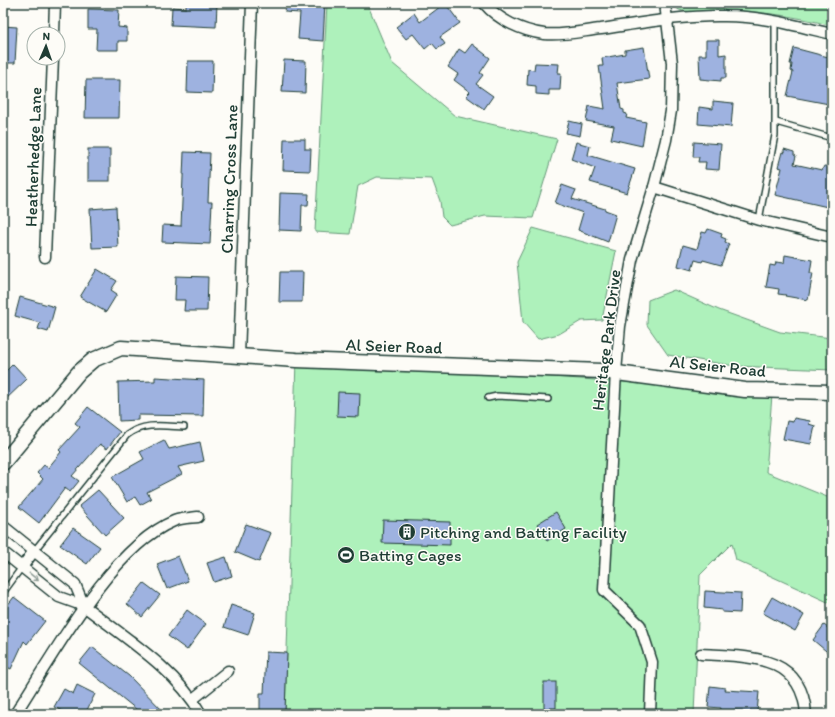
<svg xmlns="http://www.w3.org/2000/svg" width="835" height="717" font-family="Itim,sans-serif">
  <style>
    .green { fill: #aef1bb; stroke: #669778 }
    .building { fill: #9eb2e0; stroke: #1f3d34 }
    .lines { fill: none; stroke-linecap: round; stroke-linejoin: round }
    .lane-casing { stroke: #1f3d34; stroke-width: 8 }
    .street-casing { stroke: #1f3d34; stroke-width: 13 }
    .secondary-casing { stroke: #1f3d34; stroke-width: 17 }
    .lane { stroke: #fdfcf7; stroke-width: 5 }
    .street { stroke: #fdfcf7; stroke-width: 10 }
    .secondary { stroke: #fdfcf7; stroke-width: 14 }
    .oneway { stroke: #8e9c96 }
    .labels { text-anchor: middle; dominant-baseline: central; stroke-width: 3; stroke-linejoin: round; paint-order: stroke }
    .street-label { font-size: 17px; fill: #1f3d34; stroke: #fdfcf7 }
    .poi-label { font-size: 17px; fill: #1f3d34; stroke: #fdfcf7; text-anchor: start }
  </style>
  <rect width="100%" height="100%" fill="#fdfcf7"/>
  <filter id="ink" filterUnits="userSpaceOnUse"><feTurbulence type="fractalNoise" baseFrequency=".025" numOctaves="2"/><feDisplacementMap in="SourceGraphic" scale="8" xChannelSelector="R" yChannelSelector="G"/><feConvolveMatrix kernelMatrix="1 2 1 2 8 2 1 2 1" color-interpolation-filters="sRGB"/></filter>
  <g filter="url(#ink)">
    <!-- green -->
    <g class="green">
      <path d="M327,3H367L392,63L455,116L557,139L533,218L485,216L450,225L442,217L440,201L432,179L377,177L358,186L350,234L315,232Z"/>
      <path d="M673,3H832V26C794,15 755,11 716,10C705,10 695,13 685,11C679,11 675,8 673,3Z"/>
      <path d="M533,228L616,251L602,320L581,321L559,334L538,339L523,322L517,262Z"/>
      <path d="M674,290L719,310L780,332L832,338V370L735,366L668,355L647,325L648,300Z"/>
      <path d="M296,360L745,390L772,395L766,472L832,499V604L736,560L732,543L700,575L694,714H285Z"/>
    </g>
    <!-- building -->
    <g class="building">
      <path d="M186,3H217L216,27L171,25L172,7L186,8Z"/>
      <path d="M286,3H325L323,41L298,39L300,13L285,12Z"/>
      <path d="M445,3L460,23L440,37L445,44L437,49L432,43L425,49L413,34L406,39L396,27L414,13L420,22Z"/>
      <path d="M88,9L119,10L118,27L127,28V41H118V50H96L97,29H88Z"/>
      <path d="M3,26L17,27L15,63H3Z"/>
      <path d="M706,40H719V55L726,54V78H721V81L700,79L699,55H706Z"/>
      <path d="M472,44L490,58L480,73L483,75L476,84L493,96L484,109L466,96L470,92L454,80L458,74L448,67L459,49L465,53Z"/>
      <path d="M644,47L649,79L617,83L621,109L624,110V113L627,114L626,118L646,122L642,146L611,139L614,126L586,121L589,106L605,109L599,66H603L602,58L625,54V50Z"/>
      <path d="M794,48L832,58V92L829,104L787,96L793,72L791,71L792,64H790Z"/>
      <path d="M284,60L306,61L305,93L282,92Z"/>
      <path d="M188,61H213L212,93L187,92Z"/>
      <path d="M535,63L559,64L558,73H561L560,90H549V95L536,94V86L527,85L528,69L534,70Z"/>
      <path d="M86,80H120L119,118H85Z"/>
      <path d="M713,101L733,103L731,127L698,124L699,107L713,109Z"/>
      <path d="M569,121L582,124L580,136L566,133Z"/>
      <path d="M284,139H305V149H311L310,171L283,170Z"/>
      <path d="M576,142L590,146L588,155L635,169L627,193L590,182L595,168L571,159Z"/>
      <path d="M694,142L721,144L719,170L705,169L706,162H698L699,157H693Z"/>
      <rect x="88" y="149" width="22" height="32"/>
      <path d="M784,149L794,152V155L796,156L794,164L822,170L824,166L832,167V208L775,195L782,168L778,167L782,152L784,153Z"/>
      <path d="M184,152L210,153L208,202H212L210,244L162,242L163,225L181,226Z"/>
      <path d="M562,185L576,190L572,199L605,209V210L616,214L608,242L578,230L583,213L555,203Z"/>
      <path d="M280,193L309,194L308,205H302L301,231L279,230Z"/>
      <path d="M116,207L118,247L92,248L90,209Z"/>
      <path d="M708,229L722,234L721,237L726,239L725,242L729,244L721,265L703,260L702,262L695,260L692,270L678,266L683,245L697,249L702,232L706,233Z"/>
      <path d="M785,255L812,260L810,273H813L808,300L785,296L786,295L778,294L779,289L766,287L770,265L775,266L776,262L784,263Z"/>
      <path d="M97,269L117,281L111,290L117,294L106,312L80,297Z"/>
      <path d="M280,272H303L302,302H279Z"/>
      <path d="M176,276L208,277L207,311H184L185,300H175Z"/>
      <path d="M20,297L55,307L48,332L38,329L40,323L15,316Z"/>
      <path d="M13,364L27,379L3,402V374Z"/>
      <path d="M155,377L204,380L203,416L138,415V420L119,421L118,382L155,381Z"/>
      <path d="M338,392L360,393L359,417L337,416Z"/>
      <path d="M88,407L120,432L107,449L100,444L72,476L79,481L70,492L65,488L39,523L19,507L43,479L37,473L44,465L48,468L61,452L59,450L80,427L75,423Z"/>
      <path d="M794,418L810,421L809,424L815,426L811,444L783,439L787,421L793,422Z"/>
      <path d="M164,440L169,449L200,442L204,461L178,467L182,474L147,492L151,499L140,505L135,497L127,502L112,477L144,459L140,452Z"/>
      <path d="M98,490L124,518L105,535L79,506Z"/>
      <path d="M556,512L566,529L547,541L537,524Z"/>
      <path d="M383,520L450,522V545L382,543Z"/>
      <path d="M246,524L271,533L259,562L235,552Z"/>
      <path d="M73,528L100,547L87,564L60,545Z"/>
      <path d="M178,556L188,581L167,589L157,564Z"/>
      <path d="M226,557L232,576L214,582L207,563Z"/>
      <path d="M144,583L160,595L142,617L127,604Z"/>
      <path d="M705,591L741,593L740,613L722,612V610L704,608Z"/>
      <path d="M14,597L45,621L27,644L24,641L11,669L3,665V611Z"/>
      <path d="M772,597L804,615L795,631L763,613Z"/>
      <path d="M231,605L255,613L248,635L224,627Z"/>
      <path d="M187,610L206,624L187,650L168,636Z"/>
      <path d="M824,625L832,631V656L813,640Z"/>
      <path d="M92,647L129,676L166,714H142L79,663Z"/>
      <path d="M266,652L287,653L285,712L260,711V693H264Z"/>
      <rect x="544" y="682" width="12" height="26"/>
      <path d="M77,685L95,694L85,714H68L54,707L64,689L73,694Z"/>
      <path d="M710,686L726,688L725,690L759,692L757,712L733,710L732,714H720L721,708L708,707Z"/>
    </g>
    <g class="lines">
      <!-- lane casing -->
      <g class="lane-casing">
        <g id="lane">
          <path d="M776,122L832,138"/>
          <path d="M759,220L775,135V20"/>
          <path d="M488,398L497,396L548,399"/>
          <path d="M34,551L127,435C144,422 164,426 184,427"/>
          <path d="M3,593L22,567"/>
        </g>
      </g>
      <!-- street casing -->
      <g class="street-casing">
        <g id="street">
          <path d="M484,3C498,20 522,31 544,34C563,36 583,31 601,29C642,23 684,15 725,16C762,16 797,26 832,34"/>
          <path d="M54,34L55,3"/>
          <path d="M654,187L759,220L832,237"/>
          <path d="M45,257L53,58"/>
          <path d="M239,356L252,3"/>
          <path d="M3,526L75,584L84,606L59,597L3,552"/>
          <path d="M22,567L34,551"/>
          <path d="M84,606C124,637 177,670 201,714"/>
          <path d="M701,654C746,657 802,653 806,714"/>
          <path d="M193,699L228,671"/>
          <path d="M15,714C52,657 111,547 174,521C181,518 190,518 198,517"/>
          <path d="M650,714L652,662L640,625L604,590L616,372L620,326L632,260L654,187L666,140L671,111L672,63L665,3"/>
        </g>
      </g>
      <!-- secondary casing -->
      <g class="secondary-casing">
        <path id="secondary" d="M3,463L79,372L93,360L121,348L296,360L602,371L745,390L832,392"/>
      </g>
      <!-- lane -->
      <use href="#lane" class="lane"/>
      <!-- street -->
      <use href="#street" class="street"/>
      <!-- secondary -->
      <use href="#secondary" class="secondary"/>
    </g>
    <!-- one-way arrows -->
    <defs><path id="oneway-shaft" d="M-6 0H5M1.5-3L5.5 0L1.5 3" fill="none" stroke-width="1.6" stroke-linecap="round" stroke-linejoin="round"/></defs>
    <use class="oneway" href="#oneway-shaft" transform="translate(34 577) rotate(39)"/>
  </g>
  <!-- icons -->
  <defs>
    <g id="building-disc" transform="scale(0.9)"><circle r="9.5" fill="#1f3d34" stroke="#fdfcf7"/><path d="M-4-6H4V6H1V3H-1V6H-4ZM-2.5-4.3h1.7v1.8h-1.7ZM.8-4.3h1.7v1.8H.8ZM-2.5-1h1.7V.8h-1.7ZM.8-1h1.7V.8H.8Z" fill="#fff"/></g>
    <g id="stadium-disc" transform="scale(0.9)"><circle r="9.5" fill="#1f3d34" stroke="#fdfcf7"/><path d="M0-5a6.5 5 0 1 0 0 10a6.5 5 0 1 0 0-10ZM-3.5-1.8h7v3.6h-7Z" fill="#fff"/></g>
  </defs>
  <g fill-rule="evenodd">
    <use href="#building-disc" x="407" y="532"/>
    <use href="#stadium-disc" x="346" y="555"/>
  </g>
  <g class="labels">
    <!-- street labels -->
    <g class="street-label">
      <text transform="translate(33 157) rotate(-88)">Heatherhedge Lane</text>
      <text transform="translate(229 179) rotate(-88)">Charring Cross Lane</text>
      <text transform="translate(606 340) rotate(-83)">Heritage Park Drive</text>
      <text transform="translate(394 346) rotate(2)">Al Seier Road</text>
      <text transform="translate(718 366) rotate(6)">Al Seier Road</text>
    </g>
    <!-- poi labels -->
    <g class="poi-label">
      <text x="420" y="532">Pitching and Batting Facility</text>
      <text x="359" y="555">Batting Cages</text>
    </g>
  </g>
  <!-- margin -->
  <rect width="835" height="717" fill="none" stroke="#fdfcf7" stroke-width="16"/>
  <rect x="8" y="8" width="819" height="701" fill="none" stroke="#1f3d34" stroke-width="1.5" filter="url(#ink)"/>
  <!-- north arrow -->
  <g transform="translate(46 46) rotate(2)"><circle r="19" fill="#fdfcf7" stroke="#a4b0a9"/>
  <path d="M0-3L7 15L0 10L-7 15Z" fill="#1f3d34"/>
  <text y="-6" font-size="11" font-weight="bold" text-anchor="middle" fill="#1f3d34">N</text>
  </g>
</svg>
